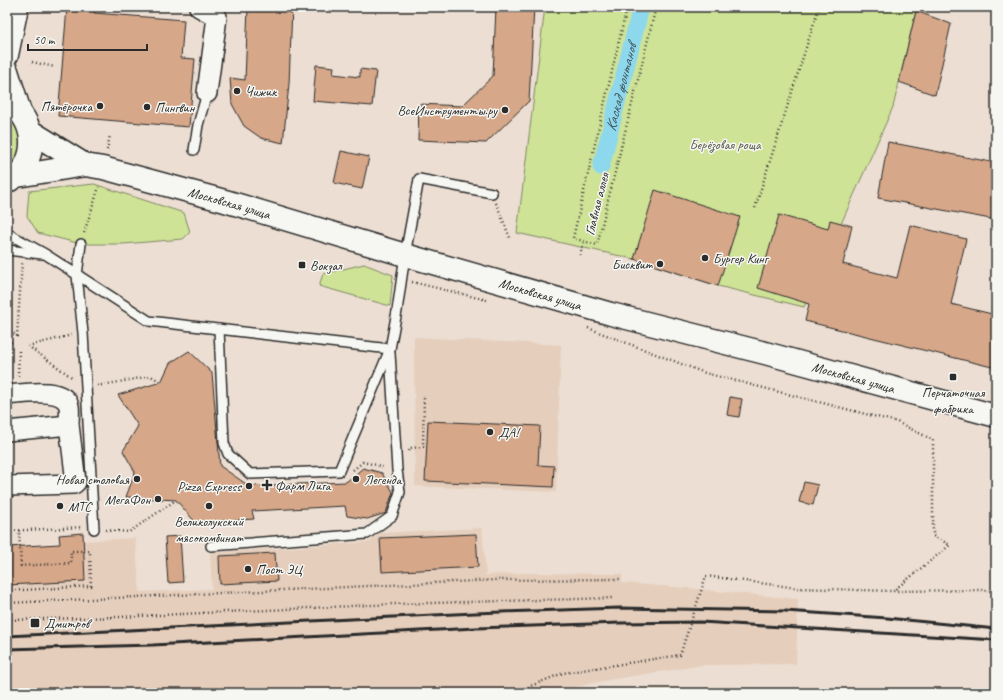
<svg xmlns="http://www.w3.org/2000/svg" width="1003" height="700" font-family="Caveat,sans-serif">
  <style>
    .built { fill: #e5cebc }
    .green { fill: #cfe397; stroke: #7d8761 }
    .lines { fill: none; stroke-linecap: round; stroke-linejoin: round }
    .canal { stroke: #8dd8ed; stroke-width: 17 }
    .building { fill: #d6a788; stroke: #2b2b2b }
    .lane-casing { stroke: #2b2b2b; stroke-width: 12 }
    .street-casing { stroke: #2b2b2b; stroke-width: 22 }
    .secondary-casing { stroke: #2b2b2b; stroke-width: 25 }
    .path { stroke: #2b2b2b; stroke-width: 2.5; stroke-dasharray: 1 3; stroke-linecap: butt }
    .lane { stroke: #f6f6f2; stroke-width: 9 }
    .street { stroke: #f6f6f2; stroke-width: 19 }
    .secondary { stroke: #f6f6f2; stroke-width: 22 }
    .rail { stroke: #2b2b2b; stroke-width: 3 }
    .poi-dot { fill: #2b2b2b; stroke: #f6f6f2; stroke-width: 1.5 }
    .labels { text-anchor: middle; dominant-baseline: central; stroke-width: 3; stroke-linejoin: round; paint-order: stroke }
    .poi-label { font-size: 14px; fill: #2b2b2b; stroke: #f6f6f2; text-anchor: start }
    .park-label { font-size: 14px; fill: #545946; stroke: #f6f6f2 }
    .street-label { font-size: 14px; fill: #2b2b2b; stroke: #f6f6f2 }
    .water-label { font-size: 15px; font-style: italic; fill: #44565c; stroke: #f6f6f2 }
  </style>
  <rect width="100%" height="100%" fill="#ecded2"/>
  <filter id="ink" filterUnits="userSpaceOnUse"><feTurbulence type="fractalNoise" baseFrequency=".025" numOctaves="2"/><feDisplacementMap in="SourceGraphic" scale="8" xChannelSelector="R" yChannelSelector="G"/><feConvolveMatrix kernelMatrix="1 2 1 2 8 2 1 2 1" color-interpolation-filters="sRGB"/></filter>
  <g filter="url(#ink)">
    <!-- built -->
    <g class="built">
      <path d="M414,337L561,345L556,492L415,486Z"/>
      <path d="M482,528L486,575L525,573L622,574V583L686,588L798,599L796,664L703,665L602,681L554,693H7V547L60,544L59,535L83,533L84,541L135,538L140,592L212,589L210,553L369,542L380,533Z"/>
    </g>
    <!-- green -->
    <g class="green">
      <path d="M545,7H917L893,107L804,307L718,286L634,259L517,233Z"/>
      <path d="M7,109L26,141L7,176Z"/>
      <path d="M94,184L184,213L190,232L183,239L123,244H81L38,233L27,216L29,191Z"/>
      <path d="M364,264L393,275L390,306L319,286L323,274Z"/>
    </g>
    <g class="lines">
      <!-- canal -->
      <path class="canal" id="s1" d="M601,167L641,7"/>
    </g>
    <!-- building -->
    <g class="building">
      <path d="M67,7H95L94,13L184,20L181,58L195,59L189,127L58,116Z"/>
      <path d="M248,7H292L289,84L283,143L261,138L244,126L232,104L230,78L245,80Z"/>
      <path d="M496,7H534L529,101L486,143L418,140L419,104L462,106L493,76Z"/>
      <path d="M916,11L951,24L935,95L899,82Z"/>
      <path d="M316,65L334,67L333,74L360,77V69L376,71L372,106L313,101Z"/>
      <path d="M888,142L996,163V220L878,198Z"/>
      <path d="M341,151L369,157L362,189L334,183Z"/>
      <path d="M655,190L740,217L718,286L634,259Z"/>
      <path d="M779,215L828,229L830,220L852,226L843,264L897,278L910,225L966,239L951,304L996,315V368L805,321L809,304L758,288Z"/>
      <path d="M189,351L212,373L220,466L249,486L346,482L363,468L382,473L393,492L386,513L367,519L347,516L345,506L252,511L254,519L196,523L176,500L126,497L135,472L123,451L138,426L118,395L161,382L170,363Z"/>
      <path d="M730,397L742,399L739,417L727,415Z"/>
      <path d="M428,421L540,426L538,465L554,466L553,487L425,481Z"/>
      <path d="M804,482L818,485L813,505L799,502Z"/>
      <path d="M83,533L85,581L7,585V547L60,544L59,535Z"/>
      <path d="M476,534L478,567L382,572L380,538Z"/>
      <path d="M180,536L183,582L168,583L165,537Z"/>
      <path d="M275,553L277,581L220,584L219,556Z"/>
    </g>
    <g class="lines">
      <!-- lane casing -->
      <g class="lane-casing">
        <g id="lane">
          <path d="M194,150L198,125L207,93"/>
          <path d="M7,233L45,254L149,321L390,349"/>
          <path d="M81,244L77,275L83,333L94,529"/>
          <path d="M7,250L42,254"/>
          <path d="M219,329L224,443L228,454L250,474L339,471L390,349L397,311L405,255L419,179L492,193"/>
          <path d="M211,546L367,534L392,516L400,492L397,470L390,353"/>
        </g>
      </g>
      <!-- street casing -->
      <g class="street-casing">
        <g id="street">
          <path d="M199,7L217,17L207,93"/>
          <path d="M7,395C23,394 63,386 69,406C70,411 69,419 69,425"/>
          <path d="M7,431L69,425L76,482L74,484L7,486"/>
        </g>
      </g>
      <!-- secondary casing -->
      <g class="secondary-casing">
        <g id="secondary">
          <path d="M7,55L17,7"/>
          <path d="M7,71L20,112"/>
          <path d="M7,102C37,118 40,163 10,180"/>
          <path d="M30,131L85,165"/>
          <path id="s2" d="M17,176L85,165L103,168L225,201L405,255L611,314L765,353L996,416"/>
        </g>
      </g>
      <!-- path -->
      <g class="path">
        <path d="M627,7L573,238L597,245L656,7"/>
        <path d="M32,62L55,67"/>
        <path d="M107,150L110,135"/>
        <path d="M496,203L510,238"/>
        <path d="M755,208L819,7"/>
        <path d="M84,233L99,187"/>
        <path d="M580,255L584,241"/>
        <path d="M412,282L487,300"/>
        <path d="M588,328L705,373L897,422L933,440V536L950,545L893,591"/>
        <path d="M7,329L17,336L22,263"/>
        <path d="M7,343L12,342"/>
        <path d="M28,346L73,378"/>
        <path d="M28,346L72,335"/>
        <path d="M18,376L19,351"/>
        <path d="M97,386L151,376L161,382"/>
        <path d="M409,451L410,448L423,447L424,395"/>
        <path d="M353,470L363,462L385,467"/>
        <path d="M106,530L129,532L176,500"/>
        <path d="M7,531L83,527"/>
        <path d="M7,591L91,586L90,551H71V563L21,566L19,531"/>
        <path d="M7,603L496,580L621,579"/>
        <path d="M7,620L119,617L394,604L613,598"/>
        <path d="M480,693L523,689L563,673L680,655L706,576L798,588L893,591L985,590L996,592"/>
      </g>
      <!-- lane -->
      <use href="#lane" class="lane"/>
      <!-- street -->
      <use href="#street" class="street"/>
      <!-- secondary -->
      <use href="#secondary" class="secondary"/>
      <!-- rail -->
      <g class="rail">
        <path d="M7,636L475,613L619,608L785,611L887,618L996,629"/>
        <path d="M7,649L153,645L476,628L620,623L701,622L996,640"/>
      </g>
    </g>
  </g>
  <!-- markers -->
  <g class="poi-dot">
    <circle cx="237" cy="91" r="4"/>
    <circle cx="100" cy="106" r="4"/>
    <circle cx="147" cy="107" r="4"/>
    <circle cx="505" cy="110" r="4"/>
    <circle cx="705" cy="258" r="4"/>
    <circle cx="660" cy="264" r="4"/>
    <rect x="298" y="261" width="8" height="8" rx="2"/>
    <rect x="949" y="373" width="8" height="8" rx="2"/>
    <circle cx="490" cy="432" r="4"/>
    <circle cx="137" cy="479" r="4"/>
    <circle cx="356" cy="479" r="4"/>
    <path d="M265 479h4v4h4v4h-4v4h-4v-4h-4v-4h4z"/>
    <circle cx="249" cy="486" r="4"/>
    <circle cx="158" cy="499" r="4"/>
    <circle cx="60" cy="506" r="4"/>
    <circle cx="209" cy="506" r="4"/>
    <circle cx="248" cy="569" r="4"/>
    <rect x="30" y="618" width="10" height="10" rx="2"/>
  </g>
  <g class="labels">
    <!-- poi labels -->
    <g class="poi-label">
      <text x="245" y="91">Чижик</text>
      <text x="92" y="106" text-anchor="end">Пятёрочка</text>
      <text x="155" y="107">Пингвин</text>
      <text x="497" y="110" text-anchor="end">ВсеИнструменты.ру</text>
      <text x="713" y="258">Бургер Кинг</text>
      <text x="652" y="264" text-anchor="end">Бисквит</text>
      <text x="310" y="265">Вокзал</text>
      <text x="953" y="392" text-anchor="middle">Перчаточная<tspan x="953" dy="16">фабрика</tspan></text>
      <text x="498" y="432">ДА!</text>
      <text x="129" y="479" text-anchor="end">Новая столовая</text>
      <text x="364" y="479">Легенда</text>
      <text x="275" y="485">Фарм Лига</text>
      <text x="241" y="486" text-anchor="end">Pizza Express</text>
      <text x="150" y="499" text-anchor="end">МегаФон</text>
      <text x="68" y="506">МТС</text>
      <text x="209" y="521" text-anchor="middle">Великолукский<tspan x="209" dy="16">мясокомбинат</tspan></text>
      <text x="256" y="569">Пост ЭЦ</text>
      <text x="44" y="623">Дмитров</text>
    </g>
    <!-- park labels -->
    <g class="park-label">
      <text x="725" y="144">Берёзовая роща</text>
    </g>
    <!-- street labels -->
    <g class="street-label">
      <text stroke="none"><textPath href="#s2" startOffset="218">Московская улица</textPath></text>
      <text transform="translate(597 204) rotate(-76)">Главная аллея</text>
      <text stroke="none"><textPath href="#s2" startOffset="542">Московская улица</textPath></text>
      <text stroke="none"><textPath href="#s2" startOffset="866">Московская улица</textPath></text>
    </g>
    <!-- water labels -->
    <g class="water-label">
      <text stroke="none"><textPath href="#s1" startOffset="82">Каскад фонтанов</textPath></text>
    </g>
  </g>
  <!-- margin -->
  <rect width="1003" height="700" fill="none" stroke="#f6f6f2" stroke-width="24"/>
  <rect x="12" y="12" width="979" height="676" fill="none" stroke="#2b2b2b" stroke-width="1.5" filter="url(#ink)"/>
  <!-- scale -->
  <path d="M28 44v6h119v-6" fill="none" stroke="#2b2b2b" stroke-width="2"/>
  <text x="34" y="44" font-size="12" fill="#2b2b2b" stroke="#f6f6f2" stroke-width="3" paint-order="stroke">50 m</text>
</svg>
